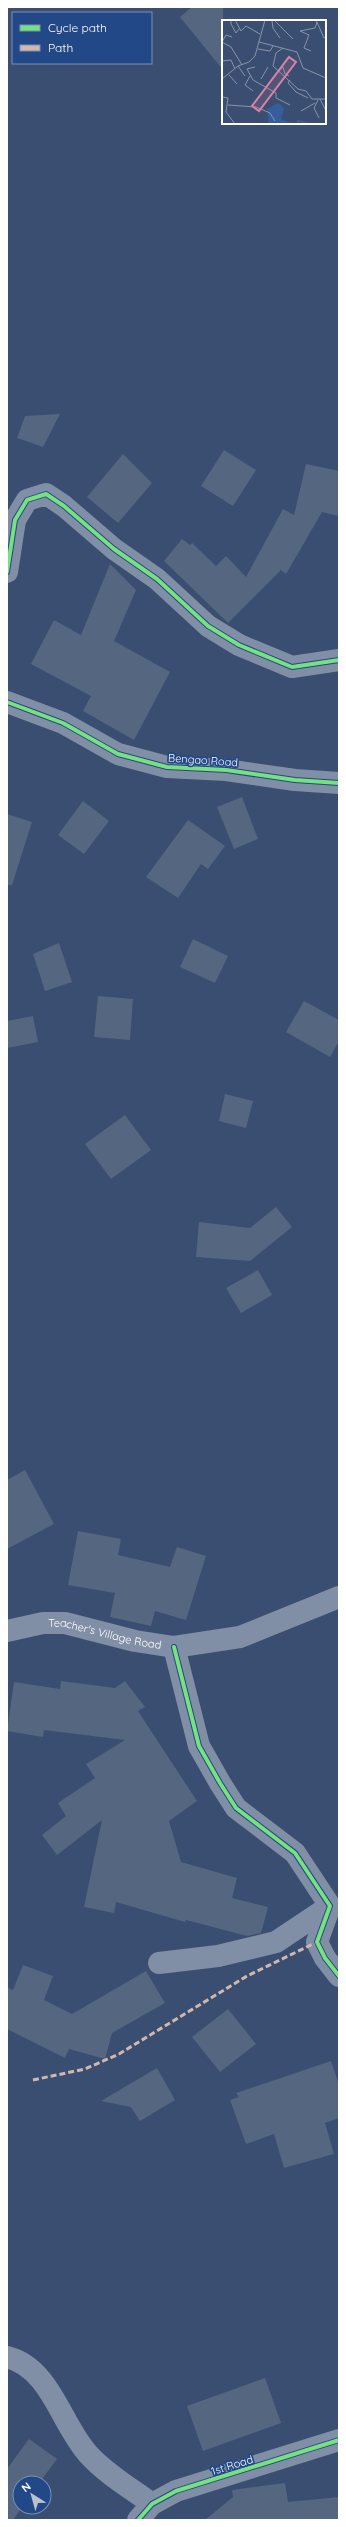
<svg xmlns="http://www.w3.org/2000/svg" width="346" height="2527" font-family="Quicksand,sans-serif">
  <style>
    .building { fill: #556680 }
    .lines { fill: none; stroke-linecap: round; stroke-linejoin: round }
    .minor { stroke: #808fa6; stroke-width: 22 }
    .quiet { stroke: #d1b7ad; stroke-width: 3; stroke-dasharray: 6 3; stroke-linecap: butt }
    .cycleway-casing { stroke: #224887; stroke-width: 6 }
    .cycleway { stroke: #77e17e; stroke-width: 4 }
    .labels { text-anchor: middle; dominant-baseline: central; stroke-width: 3.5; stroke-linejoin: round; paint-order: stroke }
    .street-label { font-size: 11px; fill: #fff; stroke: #224887 }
    .inset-river { fill: none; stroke: #435d8b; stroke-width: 2 }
    .inset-road { fill: none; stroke: #8895a9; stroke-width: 1 }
    .view { fill: #dd80a5; fill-opacity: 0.15; stroke: #dd80a5; stroke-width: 2 }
    .inset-edge { fill: none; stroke: #fff; stroke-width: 2 }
  </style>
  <rect width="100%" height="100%" fill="#394e70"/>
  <!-- building -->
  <g class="building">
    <path d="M192,7H223V70L180,17Z"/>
    <path d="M60,414L43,447L17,438L25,416Z"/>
    <path d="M224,450L256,470L233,506L201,486Z"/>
    <path d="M123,454L152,483L118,523L87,497Z"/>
    <path d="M306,464L339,471V516L322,512L286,574L281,570L228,623L164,561L182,539L190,545L192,543L216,566L226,556L246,577L283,509L294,515Z"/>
    <path d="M110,564L136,590L114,641L170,672L134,740L83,711L91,696L31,664L54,620L81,635Z"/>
    <path d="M242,797L258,839L234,849L217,807Z"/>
    <path d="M83,801L109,821L84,854L58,835Z"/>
    <path d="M7,814L32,822L12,885H7Z"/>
    <path d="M188,820L225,846L208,869L201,864L178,898L146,877Z"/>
    <path d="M193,939L228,956L215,983L180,967Z"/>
    <path d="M59,943L72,982L45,991L33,954Z"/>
    <path d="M98,996L133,999L130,1040L94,1037Z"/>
    <path d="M304,1001L339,1020V1041L330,1057L286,1032Z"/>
    <path d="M33,1016L38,1042L7,1048V1021Z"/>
    <path d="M225,1094L253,1101L246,1128L219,1121Z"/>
    <path d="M125,1115L151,1150L111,1179L85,1144Z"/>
    <path d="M276,1207L292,1227L250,1261L196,1257L199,1222L250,1228Z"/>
    <path d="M258,1270L272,1295L241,1313L226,1288Z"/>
    <path d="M25,1470L54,1524L7,1549V1480Z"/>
    <path d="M78,1531L121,1539L118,1555L170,1567L177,1547L206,1556L186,1620L155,1611L151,1626L110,1617L115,1593L68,1585Z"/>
    <path d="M61,1681L115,1688L125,1681L145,1707L138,1711L197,1801L169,1821L181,1862L237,1878L232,1898L268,1907L261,1933L247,1936L186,1920L185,1922L116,1902L114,1913L84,1907L102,1820L57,1855L42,1835L66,1816L58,1803L95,1778L86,1764L125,1740L44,1730L43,1737L7,1731L14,1682L60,1689Z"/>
    <path d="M23,1965L53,1976L44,2000L72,2014L146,1971L165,2003L112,2033L105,2059L69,2049L65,2058L7,2029V1987L13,1990Z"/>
    <path d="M228,2009L256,2044L220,2072L192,2037Z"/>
    <path d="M331,2061L339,2085V2118L325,2123L334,2154L284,2168L274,2134L246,2144L230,2100L239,2097L236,2093Z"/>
    <path d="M157,2068L175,2100L140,2121L131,2107L101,2101Z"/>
    <path d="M265,2378L281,2423L203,2451L187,2406Z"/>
    <path d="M29,2439L57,2459L39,2483H20V2507H22L13,2520H7V2469Z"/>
    <path d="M285,2483L288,2502L339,2497V2520H205L233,2497L232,2490Z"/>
  </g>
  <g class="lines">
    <!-- minor -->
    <g class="minor">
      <path d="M7,572L15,520L27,500L46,494L64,506L114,549L157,579L208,626L239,645L292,667L339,660"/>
      <path d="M7,702L63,723L118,754L167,767L226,770L295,780L339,783"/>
      <path id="s1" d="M7,1631L43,1623H65L135,1641L174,1647L240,1637L339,1597"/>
      <path d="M174,1647L199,1746L220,1783L236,1808L295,1853L330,1906L317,1942L325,1958L339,1976"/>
      <path d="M159,1963L218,1956L276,1942L330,1906"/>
      <path d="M7,2357C51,2368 61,2425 89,2455C106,2474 132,2489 152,2504"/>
      <path d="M138,2520L152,2504L176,2491L339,2440"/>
    </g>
    <!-- quiet -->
    <path class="quiet" d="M33,2080L85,2069L119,2054L247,1976L317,1942"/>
    <!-- cycleway casing -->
    <g class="cycleway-casing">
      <g id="cycleway">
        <path d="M7,572L15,520L27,500L46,494L64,506L114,549L157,579L208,626L239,645L292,667L339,660"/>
        <path d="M7,702L63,723L118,754L167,767L226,770L295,780L339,783"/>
        <path d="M174,1647L199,1746L220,1783L236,1808L295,1853L330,1906L317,1942L325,1958L339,1976"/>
        <path d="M138,2520L152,2504L176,2491L339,2440"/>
      </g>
    </g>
    <!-- cycleway -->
    <use href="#cycleway" class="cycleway"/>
  </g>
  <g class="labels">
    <!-- street labels -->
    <g class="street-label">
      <text transform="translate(203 760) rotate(4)">Bengao Road</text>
      <text stroke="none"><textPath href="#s1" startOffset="100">Teacher's Village Road</textPath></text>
      <text transform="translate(232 2465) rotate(-17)">1st Road</text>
    </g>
  </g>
  <!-- overview -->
  <g transform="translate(222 20)">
    <rect width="104" height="104" fill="#394e70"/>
    <path d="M56,83L62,88L59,99L71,104H47L45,89Z" fill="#365e9d"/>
    <path class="inset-river" d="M75,104L76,101L86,103"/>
    <path class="inset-road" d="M9,0V4L14,13L17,9M13,0L19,11L24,6L38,14M52,0L71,19M94,0L102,18L104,17M50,1L51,8L58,18M0,22L4,15L10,17M0,22L9,27L20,45M37,22L75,32L81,48L104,58M61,28L54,33L51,46L76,69L84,71L90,79H103M36,29L48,31L51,26M89,31L82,28L87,15L78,11L93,8L95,2M0,41L9,40L13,49M16,46L23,56M33,47L25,49L31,60L54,73V78L68,85M57,50L61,47L63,54L67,56M7,55L15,64M28,56L23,65L31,71M0,59L16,46L27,42L33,36L43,0M39,59L46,47M68,60L66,63L74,72L86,78M0,77L6,78L4,92L13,104M98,79L104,91M96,80L92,88L97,98M6,85L34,87L48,93L53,101M79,91L93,83"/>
    <path class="view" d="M67,37L74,42L37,91L30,86Z"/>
    <rect width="104" height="104" class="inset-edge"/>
  </g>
  <!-- border -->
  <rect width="346" height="2527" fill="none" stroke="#ffffff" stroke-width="16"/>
  <!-- legend -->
  <rect x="12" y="12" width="140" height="52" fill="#224887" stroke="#7a91b7"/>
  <rect x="20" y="25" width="20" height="6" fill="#77e17e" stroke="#7a91b7"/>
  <text x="48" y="32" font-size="12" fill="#ffffff">Cycle path</text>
  <rect x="20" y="45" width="20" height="6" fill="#d1b7ad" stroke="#7a91b7"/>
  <text x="48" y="52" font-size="12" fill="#ffffff">Path</text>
  <!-- north arrow -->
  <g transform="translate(32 2495) rotate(323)"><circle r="19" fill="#224887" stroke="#7a91b7"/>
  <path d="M0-3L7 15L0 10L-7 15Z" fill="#bac1cd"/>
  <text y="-6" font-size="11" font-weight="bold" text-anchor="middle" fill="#ffffff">N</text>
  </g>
</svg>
